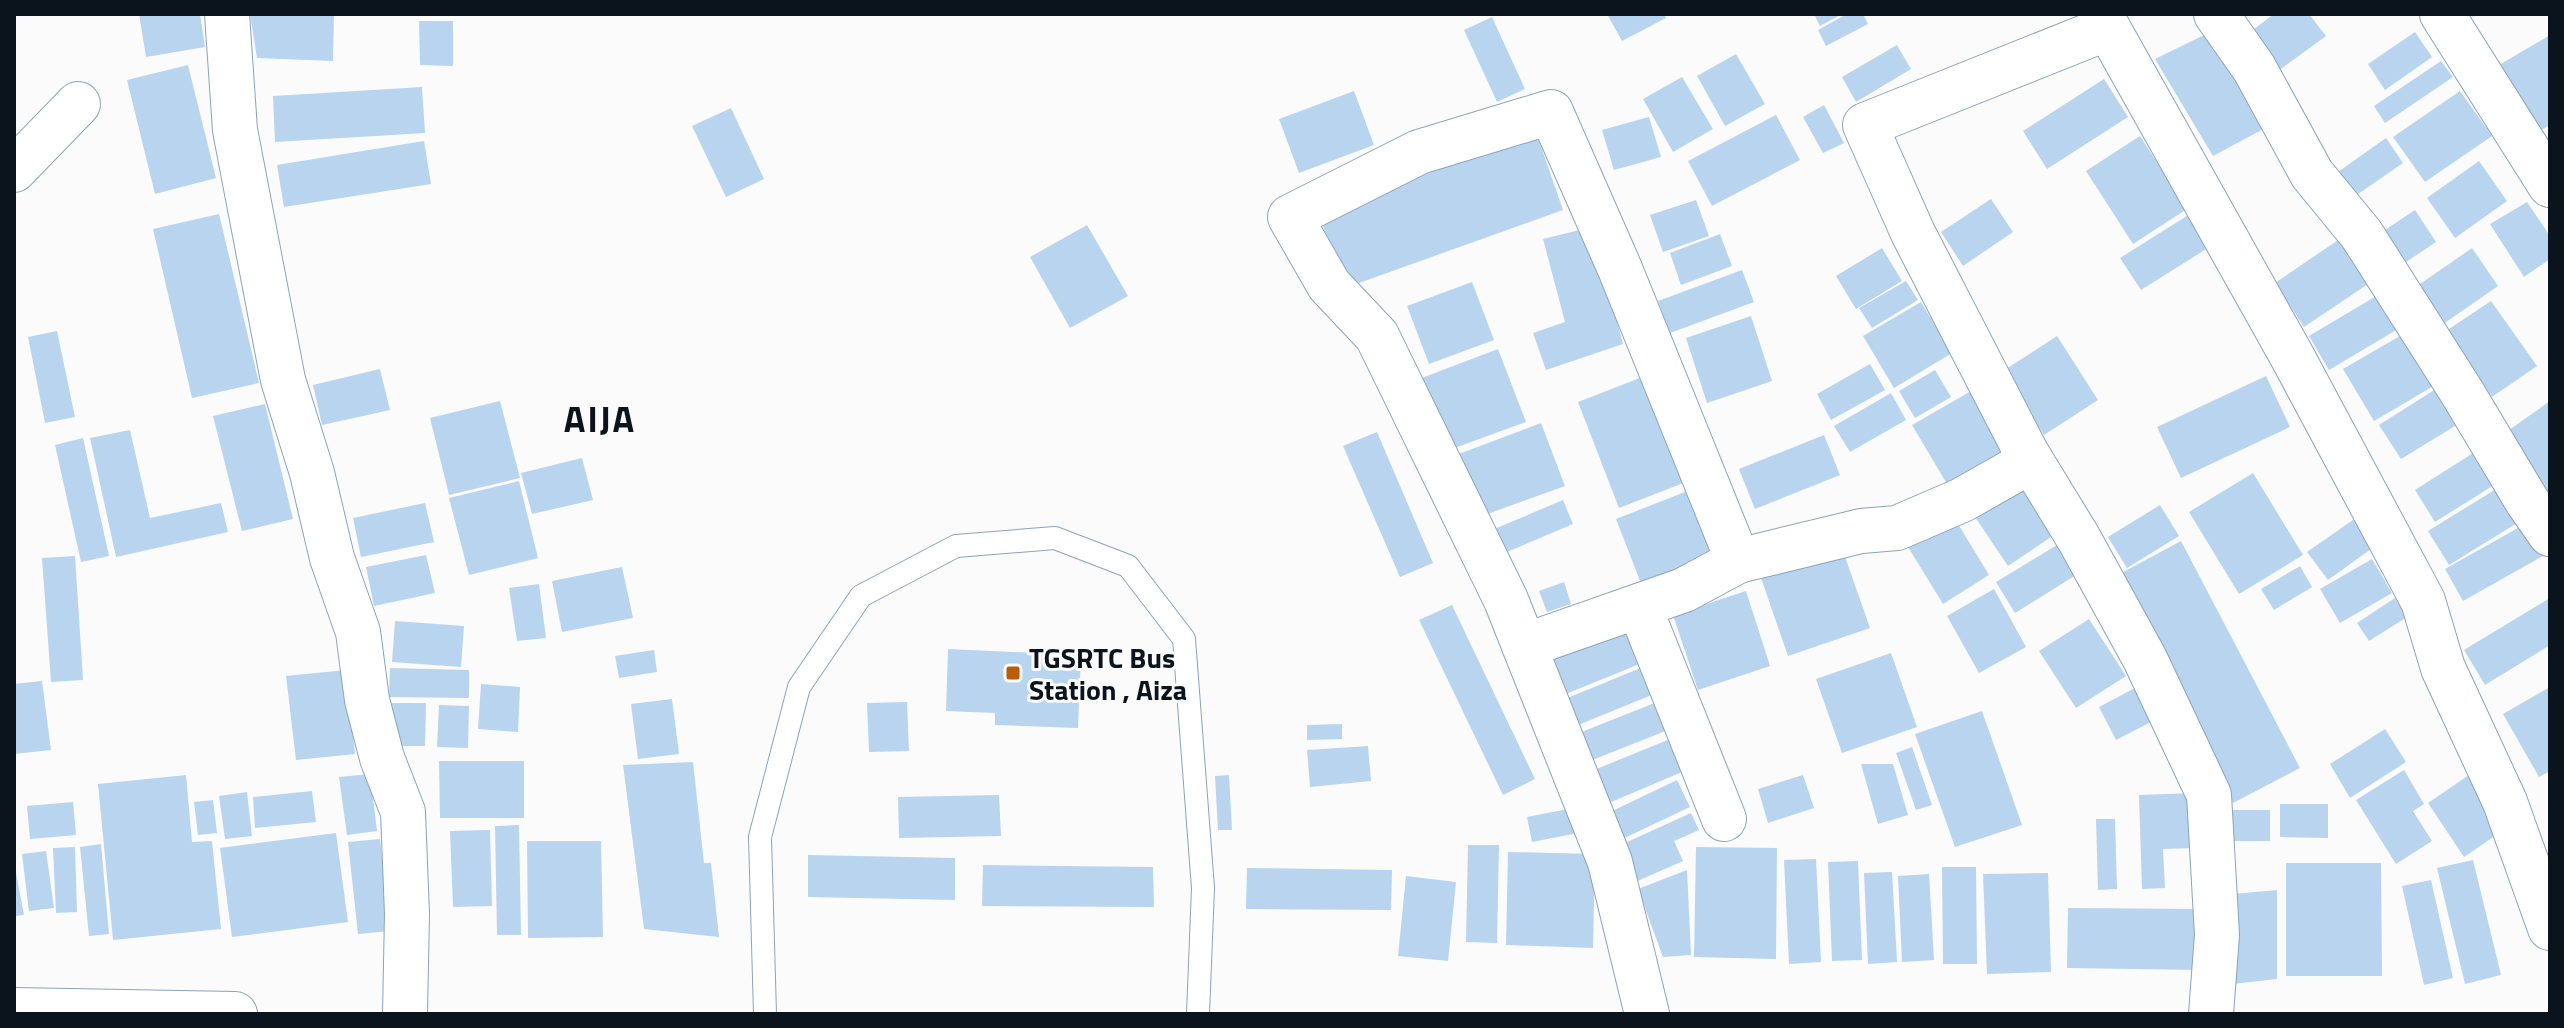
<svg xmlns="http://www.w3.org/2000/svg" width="2564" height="1028" font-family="'Titillium Web',sans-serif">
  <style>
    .building { fill: #b8d4ef }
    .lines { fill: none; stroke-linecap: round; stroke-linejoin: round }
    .lane-casing { stroke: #8ba3ba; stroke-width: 24 }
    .street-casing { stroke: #8ba3ba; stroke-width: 46 }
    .secondary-casing { stroke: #8ba3ba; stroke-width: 46 }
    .lane { stroke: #fff; stroke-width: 22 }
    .street { stroke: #fff; stroke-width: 44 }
    .secondary { stroke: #fff; stroke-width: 44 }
    .poi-dot { fill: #b95d07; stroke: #fbfbfb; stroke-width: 3 }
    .labels { text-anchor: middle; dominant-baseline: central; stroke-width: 6; stroke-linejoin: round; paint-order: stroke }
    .poi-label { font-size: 28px; font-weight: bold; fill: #0b141d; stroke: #fbfbfb; text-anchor: start }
    .district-label { font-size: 36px; font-weight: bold; letter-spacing: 2px; fill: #0b141d; stroke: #fbfbfb }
  </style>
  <rect width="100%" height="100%" fill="#fbfbfb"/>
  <!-- building -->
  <g class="building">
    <path d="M139,14H200L205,47L146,57Z"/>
    <path d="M250,14H334L333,61L257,58Z"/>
    <path d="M1607,14H1664L1666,18L1622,41Z"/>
    <path d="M1814,14H1842L1820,26Z"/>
    <path d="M1847,14H1863L1868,24L1826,46L1818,30Z"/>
    <path d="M2274,14H2309L2326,36L2274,74L2246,35Z"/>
    <path d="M1492,17L1525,89L1497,102L1464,30Z"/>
    <path d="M419,21H453V66L420,65Z"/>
    <path d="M2415,32L2432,57L2385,90L2368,64Z"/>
    <path d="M2206,34L2271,125L2213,156L2155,59Z"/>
    <path d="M2550,35V125L2534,134L2494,68Z"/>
    <path d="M1897,45L1911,69L1856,102L1842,77Z"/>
    <path d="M1736,54L1765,104L1725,126L1697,76Z"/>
    <path d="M2441,61L2453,77L2385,123L2374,106Z"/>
    <path d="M188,65L216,178L155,194L127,80Z"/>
    <path d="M1682,77L1713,129L1673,152L1643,99Z"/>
    <path d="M2104,79L2128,117L2047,169L2023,131Z"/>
    <path d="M422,87L425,133L275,142L273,96Z"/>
    <path d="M1354,91L1374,145L1299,173L1279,119Z"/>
    <path d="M2460,91L2492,136L2425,182L2393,137Z"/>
    <path d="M1824,105L1844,143L1823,153L1803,117Z"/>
    <path d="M731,108L764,179L726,197L692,126Z"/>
    <path d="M1776,115L1800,160L1712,206L1688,161Z"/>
    <path d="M1649,117L1661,157L1614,170L1602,130Z"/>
    <path d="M1537,135L1563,210L1345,288L1318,212Z"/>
    <path d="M2140,136L2187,209L2133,244L2086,171Z"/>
    <path d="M2386,138L2403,163L2345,203L2328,179Z"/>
    <path d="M424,141L431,184L284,207L277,165Z"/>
    <path d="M2479,161L2507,201L2455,238L2427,198Z"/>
    <path d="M1991,199L2013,232L1963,266L1941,232Z"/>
    <path d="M1696,200L1709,236L1663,252L1650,215Z"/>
    <path d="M2527,202L2550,236V259L2524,277L2490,224Z"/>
    <path d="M2415,210L2436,242L2406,262L2385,230Z"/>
    <path d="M219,214L259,383L192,398L153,229Z"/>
    <path d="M2190,214L2211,246L2141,290L2120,258Z"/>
    <path d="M1087,225L1128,296L1070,328L1030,257Z"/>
    <path d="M1592,227L1623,344L1546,370L1533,333L1565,322L1543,239Z"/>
    <path d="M1720,234L1732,266L1681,285L1670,253Z"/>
    <path d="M2341,238L2371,282L2304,327L2275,283Z"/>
    <path d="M1882,248L1902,281L1856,309L1836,276Z"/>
    <path d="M2472,248L2498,286L2436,329L2410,291Z"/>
    <path d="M1742,270L1754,302L1670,333L1658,301Z"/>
    <path d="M1906,281L1918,300L1872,328L1859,308Z"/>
    <path d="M1472,282L1494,340L1429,364L1407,306Z"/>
    <path d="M2383,292L2403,326L2329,370L2309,336Z"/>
    <path d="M2491,301L2537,366L2492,397L2446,331Z"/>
    <path d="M1921,302L1952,353L1894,388L1863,336Z"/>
    <path d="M1751,316L1772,381L1707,403L1686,338Z"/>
    <path d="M57,331L75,417L45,423L28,337Z"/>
    <path d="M2405,333L2437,384L2374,421L2343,369Z"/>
    <path d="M2057,336L2098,400L2044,435L2003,371Z"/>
    <path d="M1498,349L1526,422L1446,451L1419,379Z"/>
    <path d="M1870,364L1885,390L1831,420L1817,394Z"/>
    <path d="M380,369L390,410L322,425L313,385Z"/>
    <path d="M1935,370L1951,397L1915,418L1899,391Z"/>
    <path d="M1645,376L1686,482L1619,508L1578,402Z"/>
    <path d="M2266,376L2290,427L2181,478L2157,427Z"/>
    <path d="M2439,387L2460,423L2401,459L2379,425Z"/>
    <path d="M1973,390L2013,454L1950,489L1912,425Z"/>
    <path d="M1891,393L1906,420L1850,452L1834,426Z"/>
    <path d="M500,401L520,478L449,495L430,418Z"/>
    <path d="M2550,401V504L2502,435Z"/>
    <path d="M265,404L293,519L242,531L213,416Z"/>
    <path d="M1541,423L1565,486L1479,517L1456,455Z"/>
    <path d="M130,430L150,518L221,503L228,532L116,557L90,438Z"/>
    <path d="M1377,432L1433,563L1400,577L1343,446Z"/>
    <path d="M1824,435L1840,475L1755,509L1739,469Z"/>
    <path d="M83,438L109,556L81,562L55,445Z"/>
    <path d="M2481,448L2502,480L2435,522L2415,490Z"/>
    <path d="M582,458L593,500L532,514L521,473Z"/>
    <path d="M2253,473L2303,555L2239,594L2189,512Z"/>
    <path d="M519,481L538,558L469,575L449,498Z"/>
    <path d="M2017,481L2054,535L2008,566L1971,511Z"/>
    <path d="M2501,486L2522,520L2449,565L2428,531Z"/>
    <path d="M1690,490L1718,562L1644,591L1616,519Z"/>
    <path d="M1563,500L1573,524L1495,557L1485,533Z"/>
    <path d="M425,503L434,542L361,557L353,518Z"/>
    <path d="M2160,505L2179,536L2127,568L2108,537Z"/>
    <path d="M2363,513L2382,541L2328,580L2307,552Z"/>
    <path d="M1952,514L1989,575L1943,604L1905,542Z"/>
    <path d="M2525,524L2543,556L2463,601L2445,569Z"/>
    <path d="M2181,541L2300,768L2233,803L2114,577Z"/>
    <path d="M2057,545L2076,575L2015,613L1996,582Z"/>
    <path d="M1843,551L1870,628L1788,656L1761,578Z"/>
    <path d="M426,555L435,593L374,606L366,567Z"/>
    <path d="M75,556L83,680L51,682L42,558Z"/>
    <path d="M2372,559L2392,593L2340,623L2320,589Z"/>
    <path d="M2300,566L2312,587L2274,610L2261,589Z"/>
    <path d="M622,567L633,618L562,632L552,581Z"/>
    <path d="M1564,582L1571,604L1547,612L1539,591Z"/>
    <path d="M539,584L546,638L517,641L509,588Z"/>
    <path d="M1994,589L2026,647L1979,673L1947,616Z"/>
    <path d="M1746,591L1770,666L1698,690L1673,615Z"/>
    <path d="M2395,598L2407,617L2369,641L2357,623Z"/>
    <path d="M2550,598V645L2485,685L2464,650Z"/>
    <path d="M1452,605L1535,779L1503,795L1419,620Z"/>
    <path d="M2089,619L2126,676L2076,708L2039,651Z"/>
    <path d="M395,621L464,626L461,667L392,662Z"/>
    <path d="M1626,625L1642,663L1556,698L1541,660Z"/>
    <path d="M948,649L1081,655L1078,728L995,725V713L946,711Z"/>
    <path d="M654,650L657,672L619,678L615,656Z"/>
    <path d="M1891,653L1917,727L1842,753L1816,679Z"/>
    <path d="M1643,667L1654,694L1571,728L1560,701Z"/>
    <path d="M390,668L469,670V698L389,697Z"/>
    <path d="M346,670L355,754L296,760L286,676Z"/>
    <path d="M42,681L51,750L14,754V684Z"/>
    <path d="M481,684L520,687L518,732L478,729Z"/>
    <path d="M2550,687V771L2539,777L2503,714Z"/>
    <path d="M2135,688L2153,721L2116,740L2099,707Z"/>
    <path d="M672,699L679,754L638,759L631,704Z"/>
    <path d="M1662,700L1673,728L1585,763L1574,735Z"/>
    <path d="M907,702L909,751L869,752L867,703Z"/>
    <path d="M389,703H426L425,746H388Z"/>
    <path d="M439,705L469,706L468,748L437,747Z"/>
    <path d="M1982,711L2022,825L1955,847L1915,734Z"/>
    <path d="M1342,724V739L1307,740V725Z"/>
    <path d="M2385,729L2406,762L2350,798L2330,764Z"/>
    <path d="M1675,737L1689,769L1604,805L1589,772Z"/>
    <path d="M1368,746L1371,781L1310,787L1307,750Z"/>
    <path d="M1912,747L1932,805L1916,810L1896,753Z"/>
    <path d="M439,761H524V818H440Z"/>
    <path d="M693,762L704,863H711L719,937L644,929L623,765Z"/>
    <path d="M1861,764H1893L1908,815L1878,824Z"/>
    <path d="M2404,770L2424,804L2413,811L2432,841L2396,864L2356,800Z"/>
    <path d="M370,774L377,831L347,835L339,777Z"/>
    <path d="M186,775L192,842L212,841L221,929L113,940L98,784Z"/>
    <path d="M1229,775L1232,830H1218L1215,776Z"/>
    <path d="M1803,775L1814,808L1768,823L1758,789Z"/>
    <path d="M2469,775L2505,829L2464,857L2428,803Z"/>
    <path d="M1677,780L1690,807L1618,841L1606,814Z"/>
    <path d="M312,791L316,822L255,828L253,797Z"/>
    <path d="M247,792L252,836L225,839L219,796Z"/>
    <path d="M2196,793L2198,848L2163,849L2165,888L2142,889L2139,795Z"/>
    <path d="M999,795L1001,836L899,838L898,797Z"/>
    <path d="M213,800L217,833L198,835L194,802Z"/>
    <path d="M73,802L76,835L30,839L27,806Z"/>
    <path d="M2280,804H2328V838L2280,837Z"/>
    <path d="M1573,808L1578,833L1532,842L1527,817Z"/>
    <rect x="2232" y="810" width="38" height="31"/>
    <path d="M1691,813L1699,830L1674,841L1683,861L1633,883L1616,847Z"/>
    <path d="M2096,819H2115L2117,889L2098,890Z"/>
    <path d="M519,825L521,935H497L495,826Z"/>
    <path d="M490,830L492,906L453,907L450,831Z"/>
    <path d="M336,833L348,922L232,937L220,848Z"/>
    <path d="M380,839L390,931L358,934L348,842Z"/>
    <path d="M527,841H601L603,937L528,938Z"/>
    <path d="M101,844L109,934L89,936L80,847Z"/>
    <path d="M1468,845H1499L1497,943L1466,942Z"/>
    <path d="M75,847L77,912L56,913L53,848Z"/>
    <path d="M1696,847L1777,848L1776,959L1694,957Z"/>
    <path d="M46,851L54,908L29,911L22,854Z"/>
    <path d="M1508,852L1595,854L1593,948L1506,945Z"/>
    <path d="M808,855L955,858V900L808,897Z"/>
    <path d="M1816,859L1821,962L1789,964L1784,860Z"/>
    <path d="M2473,860L2501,975L2465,984L2437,868Z"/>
    <path d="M1858,861L1862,960L1832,961L1828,862Z"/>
    <path d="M14,862L24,915L14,916Z"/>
    <path d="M2286,863H2381L2382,976H2286Z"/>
    <path d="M983,865L1153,867L1154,907L982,906Z"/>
    <path d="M1942,867H1976L1977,964H1943Z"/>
    <path d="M1247,868L1392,870L1391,910L1246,909Z"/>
    <path d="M1687,870L1691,955L1663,957L1638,889Z"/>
    <path d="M1892,872L1897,962L1868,964L1864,873Z"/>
    <path d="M2048,873L2051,972L1987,974L1983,874Z"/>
    <path d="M1929,874L1934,960L1902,962L1898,876Z"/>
    <path d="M1406,876L1456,882L1448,961L1398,956Z"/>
    <path d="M2431,880L2453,978L2424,985L2402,886Z"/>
    <path d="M2277,890V979L2233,984V894Z"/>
    <path d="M2068,908L2200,909L2199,970L2067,968Z"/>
  </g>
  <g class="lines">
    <!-- lane casing -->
    <g class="lane-casing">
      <path id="lane" d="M765,1014L760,837L799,687L861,596L956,546L1055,538L1128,566L1184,639L1203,888L1198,1014"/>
    </g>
    <!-- street casing -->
    <g class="street-casing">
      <g id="street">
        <path d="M227,14L235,130L283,380L312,473L332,558L358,632L367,700L382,758L403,812L407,914L405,1014"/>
        <path d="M2216,14L2254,68L2312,174L2362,235L2463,394L2527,501L2550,534"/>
        <path d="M2442,14L2550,185"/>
        <path d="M14,170L78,104"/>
        <path d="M1738,561L1861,531L1897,528L1962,500L2031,461"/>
        <path d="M1639,606L1724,819"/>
        <path d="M1524,646L1684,590L1738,561L1620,269L1551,112L1419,152L1290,217L1329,285L1377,336L1506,600L1610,862L1647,1014"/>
        <path d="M2211,1014L2217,935L2209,795L2145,659L2079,539L2027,454L1913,233L1865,125L2108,28L2293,358L2423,601L2443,668L2505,802L2550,928"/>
      </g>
    </g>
    <!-- secondary casing -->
    <g class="secondary-casing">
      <path id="secondary" d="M14,1010L235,1014"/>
    </g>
    <!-- lane -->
    <use href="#lane" class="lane"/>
    <!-- street -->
    <use href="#street" class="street"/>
    <!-- secondary -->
    <use href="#secondary" class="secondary"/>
  </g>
  <!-- markers -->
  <rect class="poi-dot" x="1005" y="665" width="16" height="16" rx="4"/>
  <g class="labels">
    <!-- poi labels -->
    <g class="poi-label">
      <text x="1029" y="657">TGSRTC Bus<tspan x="1029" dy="32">Station , Aiza</tspan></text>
    </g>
    <!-- district labels -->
    <g class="district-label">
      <text x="600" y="418">AIJA</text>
    </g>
  </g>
  <!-- border -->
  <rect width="2564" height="1028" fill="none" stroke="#0b141d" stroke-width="32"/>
</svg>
